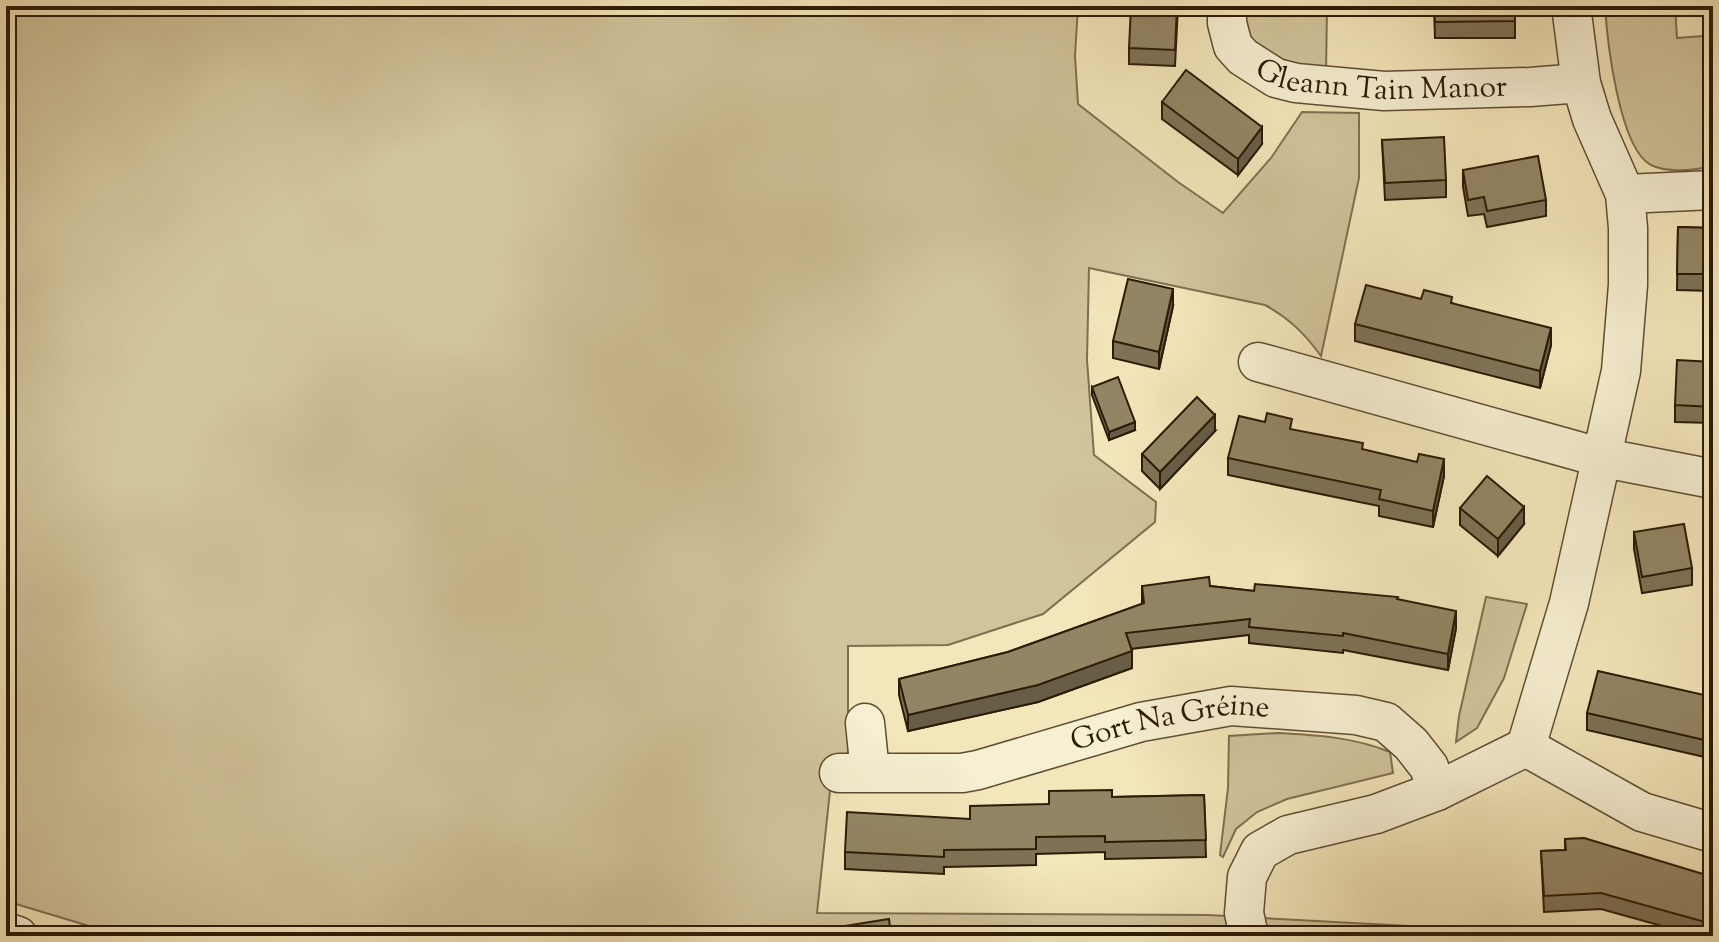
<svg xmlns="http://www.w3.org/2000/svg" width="1719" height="942" font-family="'Sorts Mill Goudy',serif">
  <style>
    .green { fill: #d1c39b; stroke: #7e6f50; stroke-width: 2 }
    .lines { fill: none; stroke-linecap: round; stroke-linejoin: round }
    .street-casing { stroke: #5e4e33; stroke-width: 41 }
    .street { stroke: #f7efd2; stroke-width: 38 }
    .wall { fill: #7e7256; stroke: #2c1b06; stroke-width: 2 }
    .shaded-wall { fill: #675d46; stroke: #2c1b06; stroke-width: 2 }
    .building { fill: #938564; stroke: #2c1b06; stroke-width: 2 }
    .labels { text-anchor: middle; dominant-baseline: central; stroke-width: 6; stroke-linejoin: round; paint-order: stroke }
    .street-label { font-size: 30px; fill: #2c1b06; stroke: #f7efd2 }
  </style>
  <rect width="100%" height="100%" fill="#f3e6ba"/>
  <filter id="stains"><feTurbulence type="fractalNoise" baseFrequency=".0025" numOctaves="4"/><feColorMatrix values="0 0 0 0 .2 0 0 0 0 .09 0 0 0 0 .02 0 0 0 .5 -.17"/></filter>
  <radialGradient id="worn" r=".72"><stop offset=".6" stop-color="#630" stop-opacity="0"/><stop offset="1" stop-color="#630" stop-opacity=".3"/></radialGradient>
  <!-- green -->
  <g class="green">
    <path d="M6,6H1078L1075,56L1078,104L1178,182L1223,213L1271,158L1302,112L1359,113V178L1321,356C1305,334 1289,318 1265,305L1089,268L1087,360L1094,455L1156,502L1155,522L1043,614L948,645L848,646V752L832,772L817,913L1208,915L1520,932L1534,936H122L6,901Z"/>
    <path d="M1243,6H1327L1326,75L1273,66L1246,35Z"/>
    <path d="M1605,6H1675L1677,38L1703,36L1713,165C1697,171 1667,173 1651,165C1619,149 1607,39 1605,6Z"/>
    <path d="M1486,597L1527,604L1504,678L1477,728L1456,742L1459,716Z"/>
    <path d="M1278,733C1316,735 1353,737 1390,752L1393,773L1287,799L1257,812L1236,829L1223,857L1220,855L1228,788L1229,736Z"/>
  </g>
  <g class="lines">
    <!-- street casing -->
    <g class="street-casing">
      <g id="street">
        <path id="s1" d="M1227,6V23L1233,46L1243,57L1276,78L1296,83L1384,91L1530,87L1581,83"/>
        <path d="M1625,194L1713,190"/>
        <path d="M1258,362L1599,457L1713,479"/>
        <path d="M865,723L870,772"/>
        <path d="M1526,747L1642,812L1713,833"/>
        <path id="s2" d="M839,773H962L978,770L1141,722L1231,706L1356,715L1386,722L1411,744L1429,767L1437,791"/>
        <path d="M6,932L18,936"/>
        <path d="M1249,936L1244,913L1247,877L1260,851L1288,835L1376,814L1437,791L1526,747L1569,603L1621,371L1628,285V228L1625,194L1592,119L1581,83L1571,6"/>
      </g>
    </g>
    <!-- street -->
    <use href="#street" class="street"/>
  </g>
  <!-- wall -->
  <g class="wall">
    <path d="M1178,6L1175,66L1129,64V48Z"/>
    <path d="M1434,6H1515V38H1435Z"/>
    <path d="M1162,102L1262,144L1238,175L1162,119Z"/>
    <path d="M1382,140L1446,180V197L1385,200Z"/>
    <path d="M1463,170L1546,200V216L1487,227L1484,214L1468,216L1463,187Z"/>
    <path d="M1678,227L1713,228V291L1677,290Z"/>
    <path d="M1421,299L1452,303L1551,345L1540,388L1355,341V324Z"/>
    <path d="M1173,306L1159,369L1113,358V341Z"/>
    <path d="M1713,362V423L1675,422V405Z"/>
    <path d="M1092,387L1135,430L1109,440L1092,395Z"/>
    <path d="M1292,430L1363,450L1444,476L1433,527L1379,516V506L1228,475V458Z"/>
    <path d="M1215,431L1160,489L1142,471V454Z"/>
    <path d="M1460,508L1524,524L1498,556L1460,525Z"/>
    <path d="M1634,532L1692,568V585L1642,593L1634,549Z"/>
    <path d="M1142,586H1210L1254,591L1398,599L1456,628L1448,670L1343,650V653L1249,643V635L1131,649L1132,668L1038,702L908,731L899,695V679L1008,652L1142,604Z"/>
    <path d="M1713,697V759L1587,730V713Z"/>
    <path d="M1204,795L1206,857L1105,859V852L1036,854V865L944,867V874L845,869V852L970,819L1049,804L1112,797Z"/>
    <path d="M1565,839L1713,877V936H1698L1601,909L1544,912L1541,851L1565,850Z"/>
  </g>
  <!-- shaded-wall -->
  <g class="shaded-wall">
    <path d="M1262,127V144L1238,175V159Z"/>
    <path d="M1173,289V306L1159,369V352Z"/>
    <path d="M1551,328V345L1540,388V371Z"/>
    <path d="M1215,415V431L1160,489V472Z"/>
    <path d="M1135,422V430L1109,440V432Z"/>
    <path d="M1444,459V476L1433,527V511Z"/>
    <path d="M1524,507V524L1498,556V539Z"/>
    <path d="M1456,611V628L1448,670V654Z"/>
    <path d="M1132,651V668L1038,702L908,731V715Z"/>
  </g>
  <!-- building -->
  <g class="building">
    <path d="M1131,6H1177L1175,50L1129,48Z"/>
    <path d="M1434,6H1515V21L1435,22Z"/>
    <path d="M1186,70L1262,127L1238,159L1162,102Z"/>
    <path d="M1444,137L1446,180L1385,183L1382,140Z"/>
    <path d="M1538,156L1546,200L1487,211L1484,197L1468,200L1463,170Z"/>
    <path d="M1678,227L1713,228V274H1677Z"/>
    <path d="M1128,279L1173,289L1159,352L1113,341Z"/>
    <path d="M1366,285L1421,299L1424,290L1452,297L1451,303L1551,328L1540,371L1355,324Z"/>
    <path d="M1677,360L1713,362V407L1675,405Z"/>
    <path d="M1118,377L1135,422L1109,432L1092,387Z"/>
    <path d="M1197,397L1215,415L1160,472L1142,454Z"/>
    <path d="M1267,413L1292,419L1290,429L1363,443L1362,449L1417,462L1419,454L1444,459L1433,511L1379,499L1381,490L1228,458L1239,416L1265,422Z"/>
    <path d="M1487,476L1524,507L1498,539L1460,508Z"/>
    <path d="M1684,524L1692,568L1642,577L1634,532Z"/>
    <path d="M1209,577L1210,586L1254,591L1255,584L1398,597L1397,599L1456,611L1448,654L1343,633V636L1249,627L1250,619L1126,633L1132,651L1038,685L908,715L899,679L1008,652L1144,603L1142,586Z"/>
    <path d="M1598,671L1713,697V742L1587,713Z"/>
    <path d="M1112,790V797L1204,795L1206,840L1105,842V836L1036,837V849L944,850V857L845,852L847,812L970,819V806L1049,804V791Z"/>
    <path d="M1584,838L1713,877V936H1701L1705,922L1601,893L1544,896L1541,851L1566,850L1565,839Z"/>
    <path d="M889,919L891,936H827L826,929Z"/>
    <path d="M985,930L1088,936H984Z"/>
  </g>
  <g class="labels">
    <!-- street labels -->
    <g class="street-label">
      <text stroke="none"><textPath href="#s1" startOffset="200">Gleann Tain Manor</textPath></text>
      <text stroke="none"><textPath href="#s2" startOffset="338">Gort Na Gréine</textPath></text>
    </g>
  </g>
  <!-- margin -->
  <rect width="1719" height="942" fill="none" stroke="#f3e6ba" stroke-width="32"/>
  <rect x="8" y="8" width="1703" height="926" fill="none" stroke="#2c1b06" stroke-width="4"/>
  <rect x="16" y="16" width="1687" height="910" fill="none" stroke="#2c1b06" stroke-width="2"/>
  <rect width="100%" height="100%" filter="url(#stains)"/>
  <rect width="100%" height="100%" fill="url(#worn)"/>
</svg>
